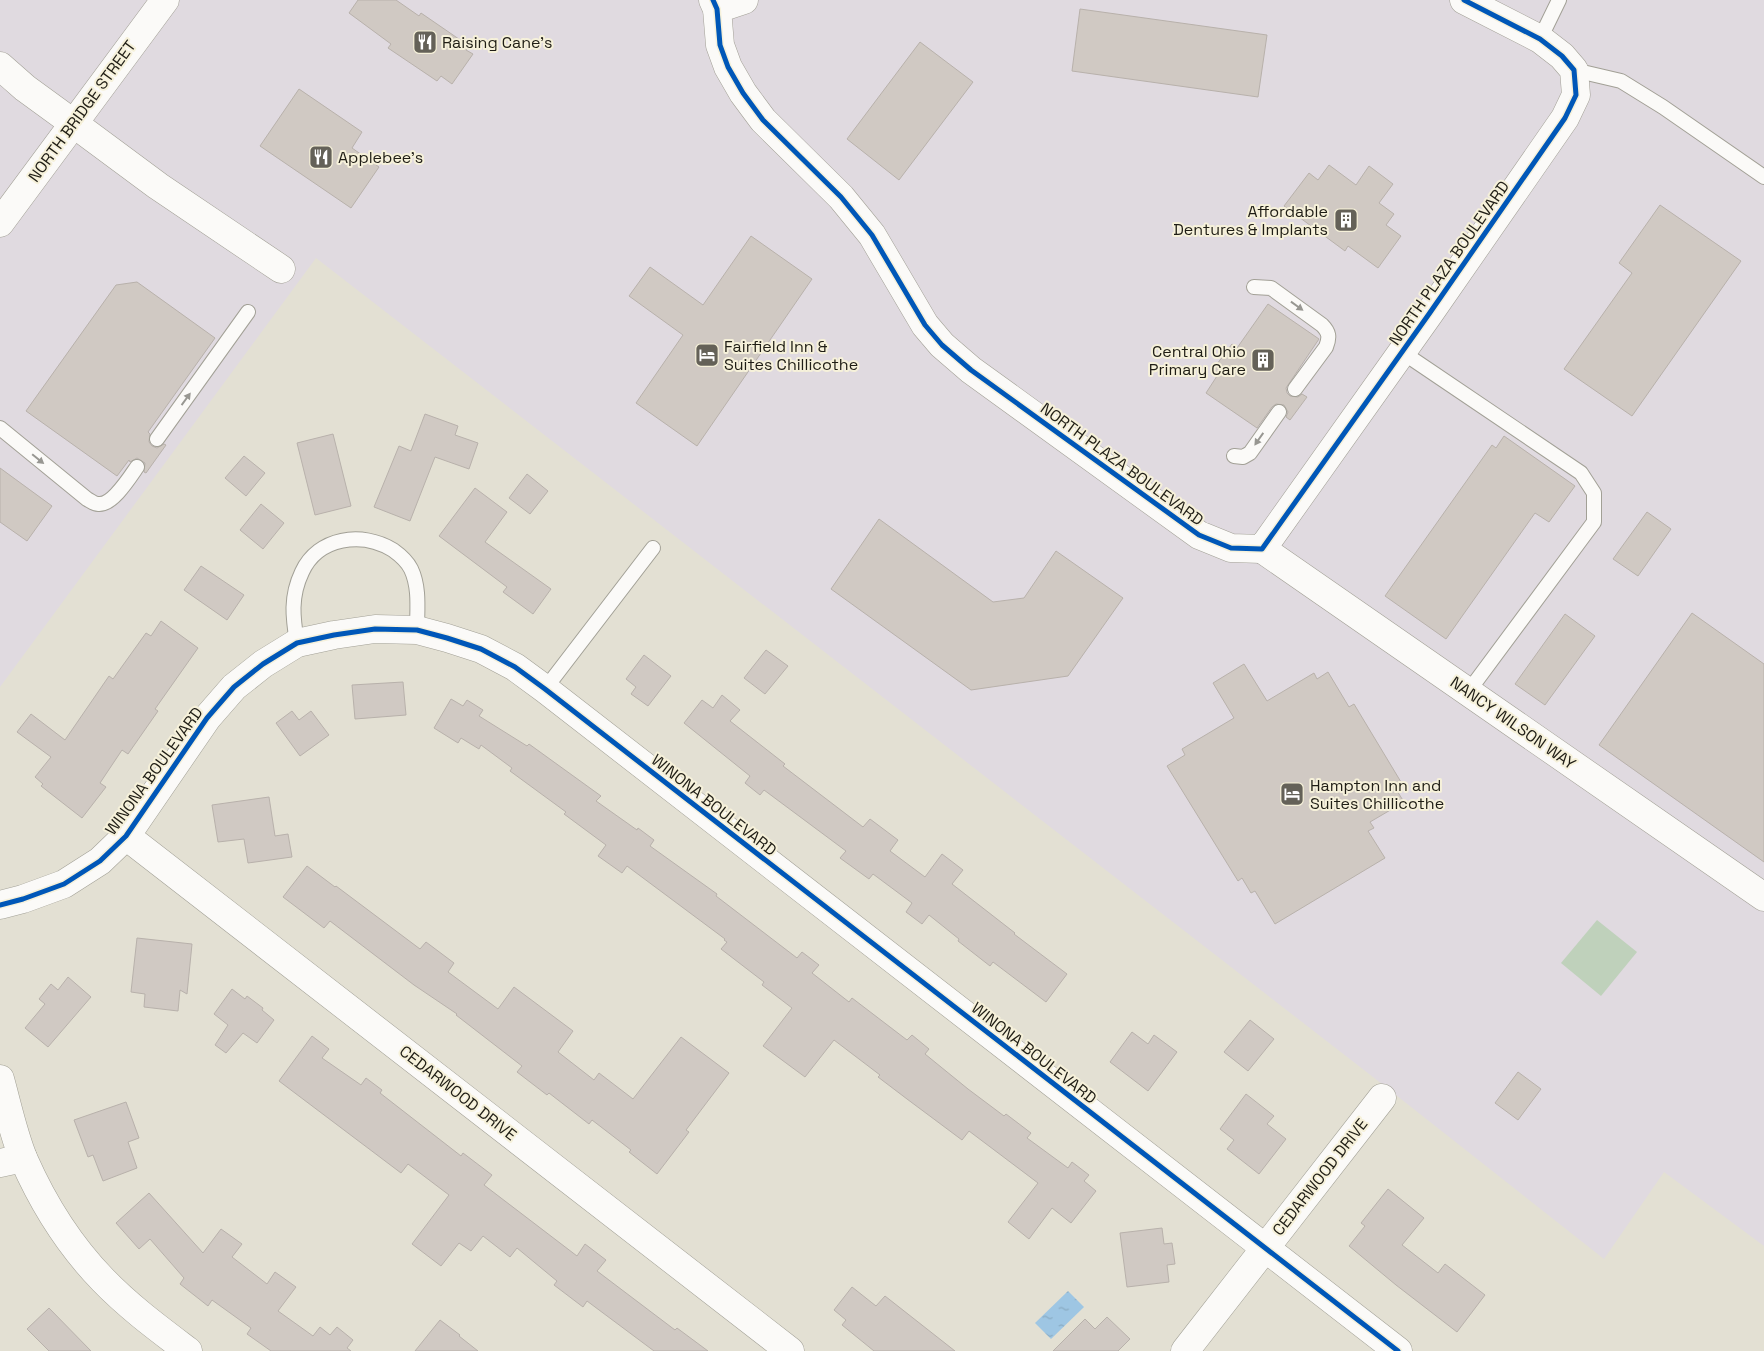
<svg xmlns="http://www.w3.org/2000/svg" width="1764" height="1351" font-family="'Space Grotesk',sans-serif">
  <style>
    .commercial { fill: #e0dae0 }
    .green { fill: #bfd1bb }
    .water { fill: url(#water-ripples) }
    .building { fill: #d0c9c3; stroke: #b8b1ab }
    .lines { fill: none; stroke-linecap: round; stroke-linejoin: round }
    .lane-casing { stroke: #a2a096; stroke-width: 16 }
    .street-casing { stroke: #a2a096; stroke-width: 29 }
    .secondary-casing { stroke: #a2a096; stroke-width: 29 }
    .lane { stroke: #fbfaf8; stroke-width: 14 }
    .street { stroke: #fbfaf8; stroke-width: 28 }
    .secondary { stroke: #fbfaf8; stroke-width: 28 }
    .cycleway-casing { stroke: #f6f1da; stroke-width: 8 }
    .cycleway { stroke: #0057b8; stroke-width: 5 }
    .oneway { fill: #989792 }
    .labels { text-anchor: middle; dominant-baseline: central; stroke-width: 4; stroke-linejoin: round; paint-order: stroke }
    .poi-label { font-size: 16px; fill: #1f1d15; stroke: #f6f1da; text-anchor: start }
    .street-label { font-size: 16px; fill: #1f1d15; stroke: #f6f1da }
  </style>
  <defs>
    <pattern id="water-ripples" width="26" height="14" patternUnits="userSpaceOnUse" patternTransform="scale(1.25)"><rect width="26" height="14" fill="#9ec6e3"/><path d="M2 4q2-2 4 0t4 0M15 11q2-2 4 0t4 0" fill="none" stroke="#88aac2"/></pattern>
  </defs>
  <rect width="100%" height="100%" fill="#e3e0d3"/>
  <!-- commercial -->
  <path class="commercial" d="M0,0H1764V1246L1664,1172L1604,1259L1373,1077L316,258L0,687Z"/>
  <!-- green -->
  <path class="green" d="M1597,920L1637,952L1601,996L1561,963Z"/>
  <!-- water -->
  <path class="water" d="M1068,1291L1084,1307L1051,1339L1035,1323Z"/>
  <!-- building -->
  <g class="building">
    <path d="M358,0H396L419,16L421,13L469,46L466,50L473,54L452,84L441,76L437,81L388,48L391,44L349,13Z"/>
    <path d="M1080,9L1267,35L1258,97L1072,71Z"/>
    <path d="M920,42L973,82L899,180L847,139Z"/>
    <path d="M299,89L362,132L352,148L379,167L351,208L260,146Z"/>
    <path d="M1329,165L1356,185L1369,166L1393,184L1379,203L1394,214L1386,225L1401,236L1378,268L1348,246L1345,251L1284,206L1309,173L1318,180Z"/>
    <path d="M1660,205L1741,261L1632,416L1564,369L1632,273L1619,263Z"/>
    <path d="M751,236L812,279L697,446L636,403L683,335L629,296L650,267L703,305Z"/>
    <path d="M137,282L215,338L148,432L150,434L149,442L152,446L157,448L164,444L166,445L146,473L144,472L145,463L137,458L130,462L129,460L117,476L26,411L116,285Z"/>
    <path d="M1268,304L1319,339L1286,388L1287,393L1290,396L1298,397L1302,394L1307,397L1290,420L1286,417L1288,412L1284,405L1276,404L1272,407L1257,428L1206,393L1217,376L1211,372L1232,344L1237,348Z"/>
    <path d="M425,414L458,426L455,435L478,443L469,469L435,457L410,521L374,507L399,446L411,451Z"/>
    <path d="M333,434L351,506L315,515L297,443Z"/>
    <path d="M1504,436L1575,486L1549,522L1535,513L1446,639L1385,596L1492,445L1496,448Z"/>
    <path d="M244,456L265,473L246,496L225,478Z"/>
    <path d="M0,468L52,506L27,541L0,522Z"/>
    <path d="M527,474L548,491L530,514L509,498Z"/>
    <path d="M475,488L507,512L485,542L551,589L533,614L503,592L507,587L439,536Z"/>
    <path d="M261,504L284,523L263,549L240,530Z"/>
    <path d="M1647,512L1671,529L1638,576L1613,559Z"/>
    <path d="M879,519L993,602L1024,598L1056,551L1123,598L1068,676L971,690L831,589Z"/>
    <path d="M201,566L244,595L227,620L184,590Z"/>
    <path d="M1692,613L1764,664V862L1599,745Z"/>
    <path d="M1565,614L1595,636L1545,705L1515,684Z"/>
    <path d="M161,621L198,648L155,709L158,711L128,754L122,750L100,783L106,787L82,818L41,786L43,784L35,777L51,757L17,732L31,714L65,740L109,676L113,679L146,633L151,636Z"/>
    <path d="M766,650L788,666L765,694L744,678Z"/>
    <path d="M644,655L671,676L648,706L631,694L636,687L626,679Z"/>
    <path d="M1244,664L1267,701L1314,673L1317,679L1328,672L1349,707L1354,704L1401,782L1394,786L1404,802L1370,822L1374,828L1368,831L1385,858L1275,924L1255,891L1251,893L1242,878L1238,881L1167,766L1185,755L1182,749L1234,718L1213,683Z"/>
    <path d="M403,682L406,715L355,719L352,685Z"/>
    <path d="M722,695L740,710L730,721L785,764L783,766L863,827L870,819L898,840L890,851L925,877L942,854L963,870L952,884L1015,933L1014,934L1067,974L1046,1002L993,962L990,966L958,941L959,939L929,915L922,924L906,912L912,903L873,874L869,879L840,858L846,851L764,790L760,795L745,783L750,776L684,723L702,700L713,708Z"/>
    <path d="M451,699L463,706L467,700L483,710L479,716L527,746L529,744L601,796L596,801L637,830L638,828L654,840L650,846L717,894L716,896L797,958L802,952L819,965L812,973L849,1002L852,998L907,1040L912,1035L929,1049L925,1054L968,1089L1004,1116L1006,1114L1031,1133L1027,1138L1068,1168L1072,1162L1089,1175L1084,1181L1096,1191L1071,1223L1052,1208L1029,1239L1008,1222L1038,1183L969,1131L962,1140L907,1099L878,1077L880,1075L834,1040L805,1077L763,1046L792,1008L762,985L764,982L721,949L727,942L724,940L725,939L627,866L622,873L598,856L606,845L564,814L566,812L510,771L512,768L481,745L479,749L461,738L458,743L434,728Z"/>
    <path d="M292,711L299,720L311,711L329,735L300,756L276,723Z"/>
    <path d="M269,797L275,836L288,834L292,857L248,863L244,839L218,842L212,805Z"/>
    <path d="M307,866L335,887L336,886L420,949L426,942L454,963L448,972L498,1009L514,987L573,1031L558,1052L594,1080L599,1073L633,1099L681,1037L729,1073L686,1130L689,1132L657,1174L629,1152L631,1150L592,1120L589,1124L549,1093L547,1095L517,1072L522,1066L456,1015L457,1014L414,985L330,921L324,928L283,897Z"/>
    <path d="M137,938L192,944L187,994L180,990L178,1011L144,1007L145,994L131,992Z"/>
    <path d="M68,977L91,997L48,1047L25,1028L45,1004L39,999L51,984L58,990Z"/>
    <path d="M232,989L245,999L247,996L263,1008L262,1010L274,1020L257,1043L243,1033L226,1053L215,1045L228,1025L214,1014Z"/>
    <path d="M1250,1020L1274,1039L1248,1071L1224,1052Z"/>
    <path d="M1132,1032L1148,1044L1154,1035L1177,1052L1148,1091L1110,1062Z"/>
    <path d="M312,1036L329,1049L322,1058L361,1085L366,1078L382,1090L380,1093L461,1156L463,1153L492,1175L484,1185L577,1256L585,1244L606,1260L597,1271L675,1330L677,1328L708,1351H654L587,1301L583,1307L554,1285L557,1281L517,1248L510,1257L483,1236L471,1251L459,1243L441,1266L412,1244L449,1195L408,1164L401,1173L279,1081Z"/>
    <path d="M1518,1072L1541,1089L1518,1120L1495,1103Z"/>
    <path d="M1246,1094L1274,1116L1267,1124L1286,1139L1259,1174L1227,1149L1234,1140L1220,1129Z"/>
    <path d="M126,1102L139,1138L128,1142L137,1168L103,1181L93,1155L88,1157L74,1120Z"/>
    <path d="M1388,1189L1424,1218L1402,1245L1438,1273L1445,1264L1485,1295L1457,1332L1396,1285L1349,1246L1365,1226L1361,1223Z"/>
    <path d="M149,1193L203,1253L221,1229L242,1244L232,1257L267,1284L275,1272L296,1287L278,1311L313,1336L320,1327L330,1335L337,1327L353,1340L347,1348L351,1351H271L247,1334L251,1328L212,1300L208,1306L180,1284L184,1278L150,1239L139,1249L116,1223Z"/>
    <path d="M1162,1228L1164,1244L1172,1243L1175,1264L1167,1265L1169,1282L1127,1287L1120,1233Z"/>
    <path d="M852,1287L876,1306L885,1296L955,1351H874L842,1325L846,1320L834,1310Z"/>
    <path d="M49,1308L91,1351H49L27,1329Z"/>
    <path d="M1107,1317L1130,1339L1118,1351H1053L1085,1319L1095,1329Z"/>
    <path d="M440,1320L460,1335L459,1336L478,1351H415Z"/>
  </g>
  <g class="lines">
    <!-- lane casing -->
    <g class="lane-casing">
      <g id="lane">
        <path d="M1540,39L1559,0"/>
        <path d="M1574,70L1621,81L1663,107L1764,177"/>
        <path d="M1254,287L1271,288L1322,325C1329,332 1330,337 1326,347L1295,389"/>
        <path d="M1402,352L1581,473L1594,493V522L1468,692"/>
        <path d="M0,428L87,499C91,501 94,504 98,504C112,506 130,477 137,467"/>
        <path d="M157,439L248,312"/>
        <path d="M1234,456L1243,457L1250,453L1279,412"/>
        <path d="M297,643C293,618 290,597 302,572C318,537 362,531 393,550C400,555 407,561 411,569C420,588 417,610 417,630"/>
        <path d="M545,689L653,548"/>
      </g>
    </g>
    <!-- street casing -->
    <g class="street-casing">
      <g id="street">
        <path d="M713,0L717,9L720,45L728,67L743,93L763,120L841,197L872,235L925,325L942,345L971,370L1199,535L1231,548L1262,549L1429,314L1565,118L1576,95L1574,70L1562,56L1540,39L1464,0"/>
        <path d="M717,9L744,0"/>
        <path d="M73,123L158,186L281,269"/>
        <path d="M1262,549L1764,897"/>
        <path d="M126,836L790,1351"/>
        <path d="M0,905L23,899L64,884L100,861L126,836L207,718L234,687L263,664L297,643L334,635L375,629L417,630L447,638L481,649L515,667L545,689L1398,1351"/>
        <path d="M0,1079C7,1104 14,1137 24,1160C43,1203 70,1246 103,1280C129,1307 159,1329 188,1351"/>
        <path d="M0,1163L23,1158"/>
        <path d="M1185,1351L1382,1098"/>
      </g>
    </g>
    <!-- secondary casing -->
    <g class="secondary-casing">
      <g id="secondary">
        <path d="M0,66L25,88L73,123"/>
        <path d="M0,223L165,0"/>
      </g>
    </g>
    <!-- lane -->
    <use href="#lane" class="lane"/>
    <!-- street -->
    <use href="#street" class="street"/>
    <!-- secondary -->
    <use href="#secondary" class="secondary"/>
    <!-- cycleway casing -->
    <g class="cycleway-casing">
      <g id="cycleway">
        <path d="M713,0L717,9L720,45L728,67L743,93L763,120L841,197L872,235L925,325L942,345L971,370L1199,535L1231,548L1262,549L1429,314L1565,118L1576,95L1574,70L1562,56L1540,39L1464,0"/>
        <path d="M0,905L23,899L64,884L100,861L126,836L207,718L234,687L263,664L297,643L334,635L375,629L417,630L447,638L481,649L515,667L545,689L1398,1351"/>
      </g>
    </g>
    <!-- cycleway -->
    <use href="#cycleway" class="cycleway"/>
  </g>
  <!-- one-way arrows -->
  <defs><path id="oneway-solid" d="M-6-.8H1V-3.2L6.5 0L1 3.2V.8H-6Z" transform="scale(1.25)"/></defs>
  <g class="oneway">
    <use href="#oneway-solid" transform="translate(1297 306) rotate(36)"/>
    <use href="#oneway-solid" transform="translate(186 399) rotate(-54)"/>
    <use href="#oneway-solid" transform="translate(1259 439) rotate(125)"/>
    <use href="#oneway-solid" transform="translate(38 459) rotate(39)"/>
  </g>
  <!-- icons -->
  <defs>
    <g id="restaurant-square" transform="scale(1.25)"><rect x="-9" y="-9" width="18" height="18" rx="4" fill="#646158" stroke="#f6f1da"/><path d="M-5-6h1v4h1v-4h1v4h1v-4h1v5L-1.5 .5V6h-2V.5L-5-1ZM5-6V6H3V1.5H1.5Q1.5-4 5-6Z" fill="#fff"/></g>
    <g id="building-square" transform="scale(1.25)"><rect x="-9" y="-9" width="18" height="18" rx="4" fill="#646158" stroke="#f6f1da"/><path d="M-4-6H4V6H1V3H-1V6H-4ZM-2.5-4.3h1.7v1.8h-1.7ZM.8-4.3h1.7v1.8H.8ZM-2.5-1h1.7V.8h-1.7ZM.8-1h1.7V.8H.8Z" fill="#fff"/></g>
    <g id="hotel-square" transform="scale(1.25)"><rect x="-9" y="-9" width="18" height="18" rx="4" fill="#646158" stroke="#f6f1da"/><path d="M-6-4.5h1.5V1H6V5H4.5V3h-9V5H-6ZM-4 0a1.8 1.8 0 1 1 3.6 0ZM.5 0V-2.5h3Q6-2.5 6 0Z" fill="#fff"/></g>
  </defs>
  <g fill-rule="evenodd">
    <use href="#restaurant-square" x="425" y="42"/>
    <use href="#restaurant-square" x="321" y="157"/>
    <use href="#building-square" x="1346" y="220"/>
    <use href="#hotel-square" x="707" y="355"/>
    <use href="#building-square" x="1263" y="360"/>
    <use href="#hotel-square" x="1292" y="794"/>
  </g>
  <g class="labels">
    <!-- poi labels -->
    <g class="poi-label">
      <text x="442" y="42">Raising Cane's</text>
      <text x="338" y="157">Applebee's</text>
      <text x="1328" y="211" text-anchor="end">Affordable<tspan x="1328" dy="18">Dentures &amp; Implants</tspan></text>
      <text x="724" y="346">Fairfield Inn &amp;<tspan x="724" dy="18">Suites Chillicothe</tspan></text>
      <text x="1246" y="351" text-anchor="end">Central Ohio<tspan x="1246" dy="18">Primary Care</tspan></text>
      <text x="1310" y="785">Hampton Inn and<tspan x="1310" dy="18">Suites Chillicothe</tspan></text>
    </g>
    <!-- street labels -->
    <g class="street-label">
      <text transform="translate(82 111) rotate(-54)">NORTH BRIDGE STREET</text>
      <text transform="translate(1449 263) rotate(-55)">NORTH PLAZA BOULEVARD</text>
      <text transform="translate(1122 464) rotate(36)">NORTH PLAZA BOULEVARD</text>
      <text transform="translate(1513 723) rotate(35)">NANCY WILSON WAY</text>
      <text transform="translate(154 771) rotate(-54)">WINONA BOULEVARD</text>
      <text transform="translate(714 805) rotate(38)">WINONA BOULEVARD</text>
      <text transform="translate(1034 1053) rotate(38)">WINONA BOULEVARD</text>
      <text transform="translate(458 1093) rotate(38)">CEDARWOOD DRIVE</text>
      <text transform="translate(1320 1177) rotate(-52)">CEDARWOOD DRIVE</text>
    </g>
  </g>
</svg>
